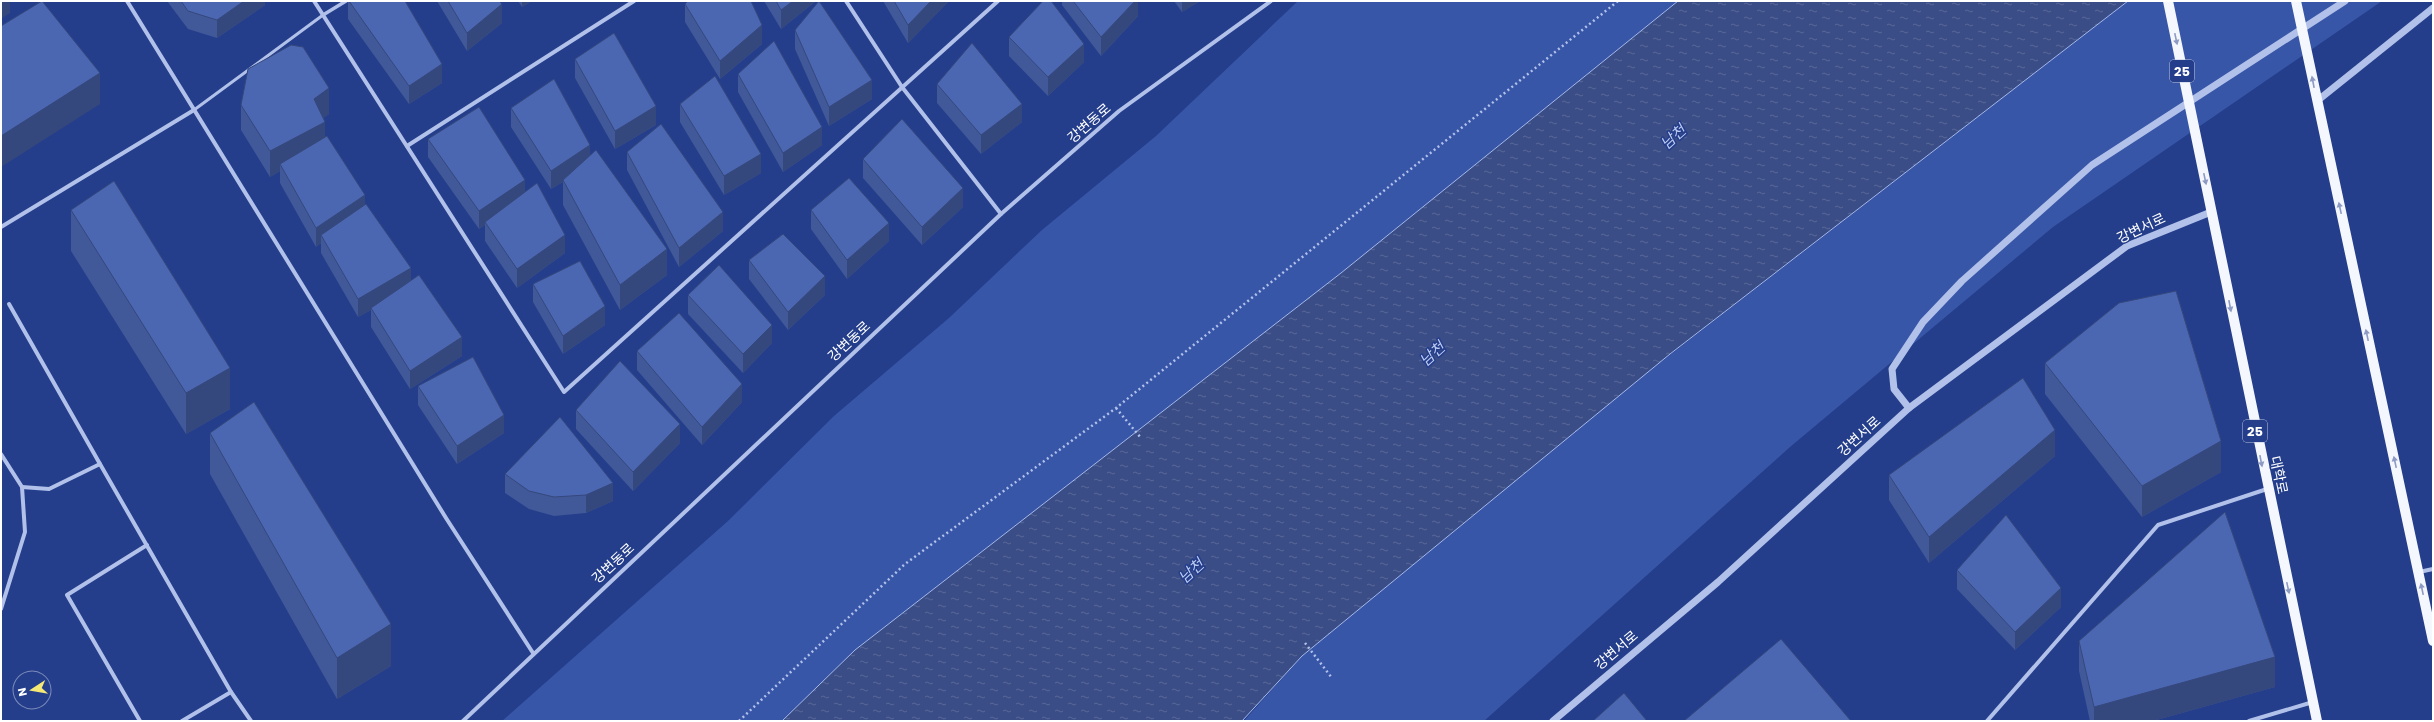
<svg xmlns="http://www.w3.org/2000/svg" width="2434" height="722" font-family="Poppins,'Noto Sans KR',sans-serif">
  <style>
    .park { fill: #3856a8 }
    .water { fill: url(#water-ripples); stroke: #a5b9eb }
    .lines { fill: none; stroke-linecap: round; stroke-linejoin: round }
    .path { stroke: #b1c1ea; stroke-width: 2.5; stroke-dasharray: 2 3; stroke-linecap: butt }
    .service { stroke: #b1c1ea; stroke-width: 3 }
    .pedestrian { stroke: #b1c1ea; stroke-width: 3.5 }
    .minor { stroke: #b1c1ea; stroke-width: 4 }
    .tertiary { stroke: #b1c1ea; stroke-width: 7 }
    .primary { stroke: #f5f7fe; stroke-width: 10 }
    .wall { fill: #415999 }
    .shaded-wall { fill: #35487d }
    .building { fill: #4c67b2; stroke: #35487d }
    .oneway { fill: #8c9ac4 }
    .labels { text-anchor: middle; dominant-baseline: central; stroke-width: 3; stroke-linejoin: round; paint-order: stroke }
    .shield { fill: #243e8b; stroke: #bdc5dc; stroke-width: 1 }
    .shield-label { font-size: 13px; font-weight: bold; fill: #fff }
    .street-label { font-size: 14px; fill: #fff; stroke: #243e8b }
    .water-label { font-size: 15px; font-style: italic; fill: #bdcbf2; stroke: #243e8b }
  </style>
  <defs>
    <pattern id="water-ripples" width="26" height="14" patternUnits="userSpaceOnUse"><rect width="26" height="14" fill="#3a4d86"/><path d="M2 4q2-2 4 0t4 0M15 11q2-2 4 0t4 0" fill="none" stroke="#586898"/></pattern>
  </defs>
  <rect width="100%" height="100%" fill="#243e8b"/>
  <!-- park -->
  <g class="park">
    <path d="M1298,1H1678L1341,273L855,650L782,721H502L728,521L834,416L949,318L1042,230L1156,136Z"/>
    <path d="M2128,1H2382L2053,227L1790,447L1484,721H1244L1302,656L1649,371Z"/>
  </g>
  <!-- water -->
  <path class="water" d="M1678,1H2128L1670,354L1302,656L1242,721H782L855,650L1341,273Z"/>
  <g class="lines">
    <!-- path -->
    <g class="path">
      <path d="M1116,408L1141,438"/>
      <path d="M1305,643L1332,678"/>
      <path d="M739,721L905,564L1116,408L1618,1"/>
    </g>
    <!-- service -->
    <path class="service" d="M194,110L323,15"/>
    <!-- pedestrian -->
    <path class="pedestrian" d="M323,15L346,1"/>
    <!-- minor -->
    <g class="minor">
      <path d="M127,1L446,518L533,653"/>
      <path d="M314,1L564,392L998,1"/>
      <path d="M846,1L902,87L1001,214"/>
      <path d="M407,146L634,1"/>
      <path d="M1,227L194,110"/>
      <path d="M9,304L100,464"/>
      <path d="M1,454L22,487L25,532L1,609"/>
      <path d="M22,487L49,489L100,464L231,692L251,721"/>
      <path d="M2419,572L2433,569"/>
      <path d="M140,721L67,595L147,545"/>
      <path d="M182,721L231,692"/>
      <path d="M463,721L1001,214L1119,111L1271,1"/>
      <path d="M1987,721L2158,525L2267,489"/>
      <path d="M2249,721L2313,702"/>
    </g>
    <!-- tertiary -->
    <g class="tertiary">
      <path d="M2317,101L2433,8"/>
      <path d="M1909,408L1894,389L1892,369L1923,322L1962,281L2092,165L2345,1"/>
      <path d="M1553,721L1718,582L1909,408L2127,246L2211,212"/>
    </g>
    <!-- primary -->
    <g class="primary">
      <path d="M2168,1L2317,721"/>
      <path d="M2296,1L2433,641"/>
    </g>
  </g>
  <!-- wall -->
  <g class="wall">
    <path d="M167,1H265V5L217,38L188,29Z"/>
    <path d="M348,1L442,83L409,104L348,19Z"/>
    <path d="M437,1H499L502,23L467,51Z"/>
    <path d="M518,1H532L522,7Z"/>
    <path d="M764,1H816L781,29Z"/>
    <path d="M883,1H949L908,43Z"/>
    <path d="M1062,1H1138V16L1101,56L1062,5Z"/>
    <path d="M1174,1H1200L1182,12Z"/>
    <path d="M685,4L762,44L720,79L685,22Z"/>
    <path d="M795,30L872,99L829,126L795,49Z"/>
    <path d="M1009,37L1084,62L1048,96L1009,56Z"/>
    <path d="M575,59L656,125L615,149L575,78Z"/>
    <path d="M738,74L822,145L783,172L738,92Z"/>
    <path d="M937,84L1022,122L981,154L937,103Z"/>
    <path d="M680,104L761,173L724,195L680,122Z"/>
    <path d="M241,105L329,114L323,118L325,136L365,205L411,280L462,356L410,389L371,327V310L358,317L321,253V243L316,247L280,183V171L270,177L241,130Z"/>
    <path d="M511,108L590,155L667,275L620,310L563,205V182L551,189L511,127Z"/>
    <path d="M428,139L525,193L565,253L517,288L485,241V225L479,229L428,157Z"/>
    <path d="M627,152L723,231L679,267L627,170Z"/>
    <path d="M863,159L963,207L922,245L863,178Z"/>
    <path d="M71,210L230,409L186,434L71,251Z"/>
    <path d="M811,210L889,241L847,279L811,229Z"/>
    <path d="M749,260L825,295L788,330L749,279Z"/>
    <path d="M533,284L605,325L563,354L533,302Z"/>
    <path d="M688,295L772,343L743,373L688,314Z"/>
    <path d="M637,351L742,402L702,445L637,370Z"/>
    <path d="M2045,363L2221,472L2142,517L2045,394Z"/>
    <path d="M418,386L504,433L457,464L418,405Z"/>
    <path d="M576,410L680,443L633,491L576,429Z"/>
    <path d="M210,433L391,666L337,699L210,474Z"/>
    <path d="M2055,456L1929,563L1889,500V475Z"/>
    <path d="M505,474L613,501L586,513L554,516L529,509L505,493Z"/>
    <path d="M1957,570L2061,607L2015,650L1957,589Z"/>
    <path d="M2079,641L2275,687L2153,721H2090L2079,671Z"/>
  </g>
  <!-- shaded-wall -->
  <g class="shaded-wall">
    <path d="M1,1H10V13L1,19Z"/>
    <path d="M244,1H265V5L217,38V20Z"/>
    <path d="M522,1H532L522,7Z"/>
    <path d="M793,1H816L781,29V10Z"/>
    <path d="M931,1H949L908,43V25Z"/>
    <path d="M1135,1H1138V16L1101,56V37Z"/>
    <path d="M1182,1H1200L1182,12Z"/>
    <path d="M502,4V23L467,51V33Z"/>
    <path d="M762,25V44L720,79V61Z"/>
    <path d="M1084,44V62L1048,96V77Z"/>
    <path d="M442,64V83L409,104V86Z"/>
    <path d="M100,73V104L1,167V136Z"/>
    <path d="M872,80V99L829,126V107Z"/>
    <path d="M329,88V114L314,125V99Z"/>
    <path d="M1022,104V122L981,154V135Z"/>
    <path d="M656,106V125L615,149V131Z"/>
    <path d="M325,122V147L280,164V171L270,177V151Z"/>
    <path d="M822,127V145L783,172V153Z"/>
    <path d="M590,145V164L563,180V182L551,189V171Z"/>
    <path d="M761,154V173L724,195V176Z"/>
    <path d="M525,180V198L485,222V225L479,229V211Z"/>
    <path d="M963,188V207L922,245V227Z"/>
    <path d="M365,195V213L321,235V243L316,247V228Z"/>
    <path d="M723,212V231L679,267V248Z"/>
    <path d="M889,223V241L847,279V260Z"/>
    <path d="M565,235V253L517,288V269Z"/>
    <path d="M667,249V275L620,310V285Z"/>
    <path d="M411,268V286L371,308V310L358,317V299Z"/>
    <path d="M825,276V295L788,330V312Z"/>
    <path d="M605,306V325L563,354V336Z"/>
    <path d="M772,325V343L743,373V354Z"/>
    <path d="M462,337V356L410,389V371Z"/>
    <path d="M230,368V409L186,434V393Z"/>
    <path d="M742,384V402L702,445V427Z"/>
    <path d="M504,415V433L457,464V446Z"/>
    <path d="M680,424V443L633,491V472Z"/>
    <path d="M2055,430V456L1929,563V537Z"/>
    <path d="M2221,441V472L2142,517V486Z"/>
    <path d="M613,483V501L586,513V495Z"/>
    <path d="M2061,588V607L2015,650V632Z"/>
    <path d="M391,624V666L337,699V658Z"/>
    <path d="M2275,657V687L2153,721H2094V707Z"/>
  </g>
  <!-- building -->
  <g class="building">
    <path d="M42,1L100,73L1,136V26Z"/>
    <path d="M181,1H244L217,20L188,11Z"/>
    <path d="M349,1H405L442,64L409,86Z"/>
    <path d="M448,1H499L502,4L467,33Z"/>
    <path d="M688,1H751L762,25L720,61L685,4Z"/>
    <path d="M776,1H793L781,10Z"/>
    <path d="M819,1L872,80L829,107L795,30Z"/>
    <path d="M894,1H931L908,25Z"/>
    <path d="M1043,1H1051L1084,44L1048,77L1009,37Z"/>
    <path d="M1073,1H1135L1101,37Z"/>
    <path d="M614,33L656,106L615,131L575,59Z"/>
    <path d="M774,41L822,127L783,153L738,74Z"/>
    <path d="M972,43L1022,104L981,135L937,84Z"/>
    <path d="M291,45L303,47L329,88L314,99L325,122L270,151L241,105L248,69Z"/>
    <path d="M715,76L761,154L724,176L680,104Z"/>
    <path d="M554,79L590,145L551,171L511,108Z"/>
    <path d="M479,107L525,180L479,211L428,139Z"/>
    <path d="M902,119L963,188L922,227L863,159Z"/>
    <path d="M661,124L723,212L679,248L627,152Z"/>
    <path d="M327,136L365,195L316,228L280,164Z"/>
    <path d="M596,150L667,249L620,285L563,180Z"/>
    <path d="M849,178L889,223L847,260L811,210Z"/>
    <path d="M114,181L230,368L186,393L71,210Z"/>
    <path d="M537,183L565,235L517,269L485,222Z"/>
    <path d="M366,204L411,268L358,299L321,235Z"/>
    <path d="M783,234L825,276L788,312L749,260Z"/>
    <path d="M580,261L605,306L563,336L533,284Z"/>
    <path d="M719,265L772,325L743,354L688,295Z"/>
    <path d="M419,275L462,337L410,371L371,308Z"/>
    <path d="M2176,291L2221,441L2142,486L2045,363L2119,303Z"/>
    <path d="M679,313L742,384L702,427L637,351Z"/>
    <path d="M473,357L504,415L457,446L418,386Z"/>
    <path d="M620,361L680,424L633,472L576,410Z"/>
    <path d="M2023,378L2055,430L1929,537L1889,475Z"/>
    <path d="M254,402L391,624L337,658L210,433Z"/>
    <path d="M560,417L613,483L586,495L554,497L529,491L505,474Z"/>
    <path d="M2225,512L2275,657L2094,707L2079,641Z"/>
    <path d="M2006,515L2061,588L2015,632L1957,570Z"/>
    <path d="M1781,639L1851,721H1684Z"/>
    <path d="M1624,693L1647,721H1593Z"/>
  </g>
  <!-- one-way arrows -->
  <defs><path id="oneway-solid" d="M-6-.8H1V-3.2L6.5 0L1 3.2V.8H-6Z"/></defs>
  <g class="oneway">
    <use href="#oneway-solid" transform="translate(2176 39) rotate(78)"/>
    <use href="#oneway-solid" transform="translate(2313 82) rotate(-101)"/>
    <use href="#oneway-solid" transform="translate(2205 179) rotate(78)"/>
    <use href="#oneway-solid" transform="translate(2340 208) rotate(-102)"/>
    <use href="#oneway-solid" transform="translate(2230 306) rotate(79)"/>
    <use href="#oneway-solid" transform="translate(2367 335) rotate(-102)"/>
    <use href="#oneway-solid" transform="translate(2261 461) rotate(79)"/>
    <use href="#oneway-solid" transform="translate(2395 462) rotate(-102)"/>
    <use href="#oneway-solid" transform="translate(2288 588) rotate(78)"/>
    <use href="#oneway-solid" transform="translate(2422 589) rotate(-102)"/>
  </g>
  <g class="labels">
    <!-- shield labels -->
    <g class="shield">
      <rect x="2170" y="60" width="24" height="22" rx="3"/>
      <rect x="2243" y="420" width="24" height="22" rx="3"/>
    </g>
    <g class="shield-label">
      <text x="2182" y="71">25</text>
      <text x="2255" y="431">25</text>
    </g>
    <!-- street labels -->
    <g class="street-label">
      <text transform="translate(1089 123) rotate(-41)">강변동로</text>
      <text transform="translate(2141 228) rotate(-25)">강변서로</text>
      <text transform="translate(849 341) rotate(-43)">강변동로</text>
      <text transform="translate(1859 436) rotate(-42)">강변서로</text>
      <text transform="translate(2279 475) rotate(78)">대학로</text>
      <text transform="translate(613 563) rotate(-43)">강변동로</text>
      <text transform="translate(1616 650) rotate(-40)">강변서로</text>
    </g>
    <!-- water labels -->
    <g class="water-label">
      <text transform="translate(1673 137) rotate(-42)">남천</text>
      <text transform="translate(1432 354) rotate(-42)">남천</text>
      <text transform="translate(1191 571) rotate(-42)">남천</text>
    </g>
  </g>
  <!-- border -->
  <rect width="2434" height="722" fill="none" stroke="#ffffff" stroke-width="4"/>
  <!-- north arrow -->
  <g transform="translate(32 690) rotate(258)"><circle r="19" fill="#243e8b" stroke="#7c8bb9"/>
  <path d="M0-3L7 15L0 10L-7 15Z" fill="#f5e875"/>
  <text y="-6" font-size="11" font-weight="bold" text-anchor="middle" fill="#ffffff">N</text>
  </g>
</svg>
